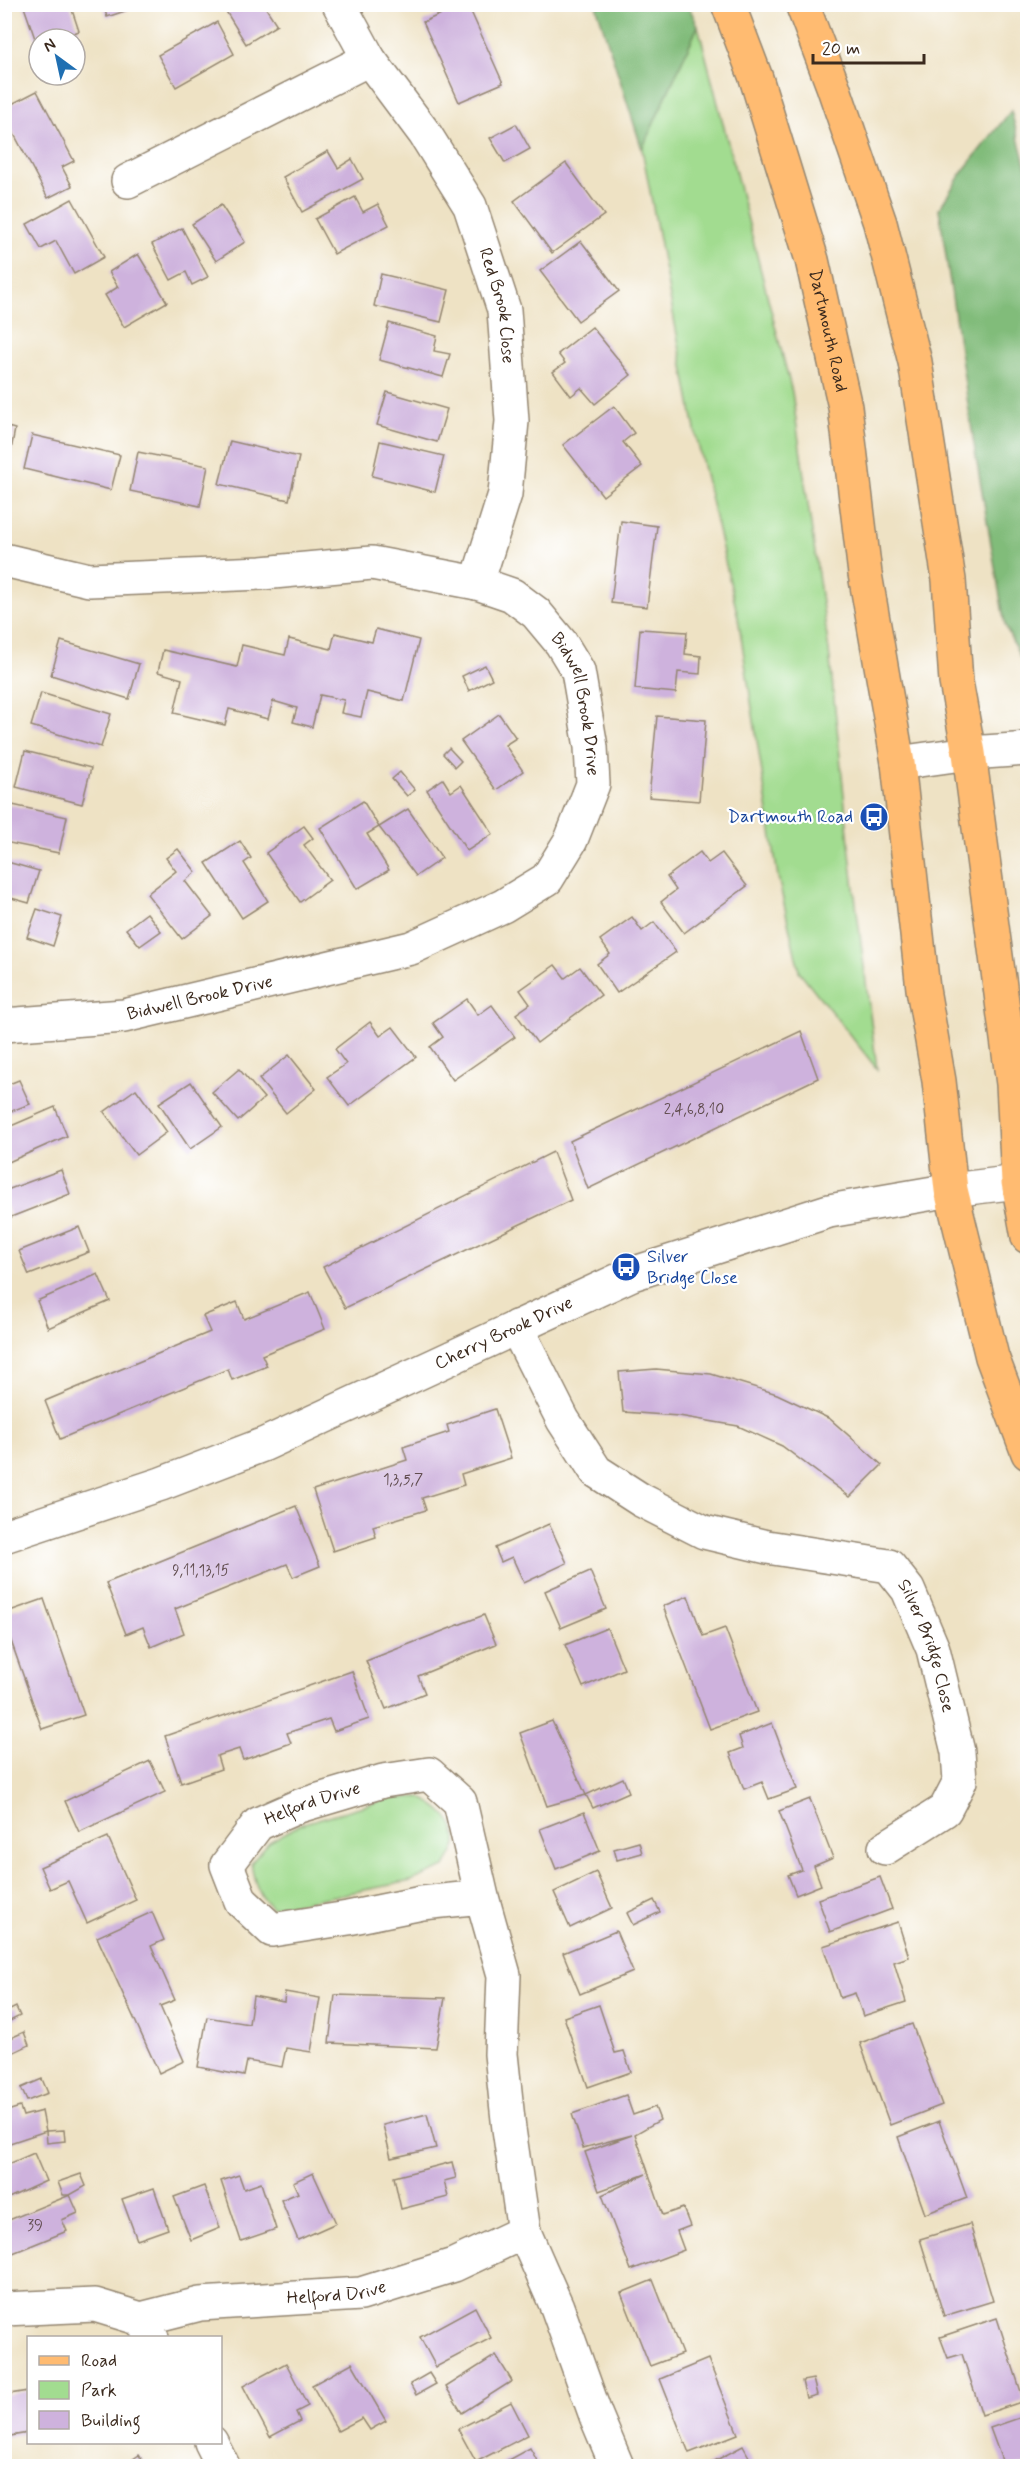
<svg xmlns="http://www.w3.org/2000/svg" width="1032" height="2471" font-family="Mynerve,sans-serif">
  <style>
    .green { fill: #a2dc90; stroke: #6e8357; stroke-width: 1.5 }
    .forest { fill: #81bc7a; stroke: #5e734c; stroke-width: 1.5 }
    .building { fill: #ceb2dd }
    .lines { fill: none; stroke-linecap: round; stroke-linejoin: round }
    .minor-casing { stroke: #948671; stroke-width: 36 }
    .major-casing { stroke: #948671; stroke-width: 36 }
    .minor { stroke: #fff; stroke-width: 33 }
    .major { stroke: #ffbb71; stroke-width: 33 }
    .labels { text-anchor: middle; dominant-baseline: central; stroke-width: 4.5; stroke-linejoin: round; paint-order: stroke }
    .number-label { font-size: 15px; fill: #604c4e }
    .street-label { font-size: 18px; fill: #3b2a1e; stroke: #fff }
    .transit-label { font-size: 18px; fill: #164399; stroke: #fff; text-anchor: end }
  </style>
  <rect width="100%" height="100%" fill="#fff"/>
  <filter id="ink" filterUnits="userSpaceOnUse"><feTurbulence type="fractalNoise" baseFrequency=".0167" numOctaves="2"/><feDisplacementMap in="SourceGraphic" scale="12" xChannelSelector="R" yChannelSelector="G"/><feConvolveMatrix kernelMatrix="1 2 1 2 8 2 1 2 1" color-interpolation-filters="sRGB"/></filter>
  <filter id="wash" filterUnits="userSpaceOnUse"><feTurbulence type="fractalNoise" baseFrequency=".008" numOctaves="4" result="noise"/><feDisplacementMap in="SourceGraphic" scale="24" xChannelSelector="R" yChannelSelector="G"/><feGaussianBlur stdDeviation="1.35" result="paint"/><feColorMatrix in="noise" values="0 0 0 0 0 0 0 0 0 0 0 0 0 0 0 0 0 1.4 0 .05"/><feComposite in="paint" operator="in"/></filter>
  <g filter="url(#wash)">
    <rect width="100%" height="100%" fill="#eee2c4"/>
    <!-- green -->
    <g class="green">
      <path d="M698,26L792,392L829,651L852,872L877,1069L799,971L778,877L738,617L696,435L642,149Z"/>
      <path d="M420,1797C439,1807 459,1821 456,1845C454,1852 448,1861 445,1867L411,1881L272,1908C258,1895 254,1882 251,1863L269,1842L301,1824L391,1798Z"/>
    </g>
    <!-- forest -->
    <g class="forest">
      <path d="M596,5H688L698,26L642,149Z"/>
      <path d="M1011,111L1028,175L1027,672L1005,625L975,451L939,209L963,171Z"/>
    </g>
    <g id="blocks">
      <!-- building -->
      <g class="building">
        <path d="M23,4H70L79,31L58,39H39V50Z"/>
        <path d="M103,4H130L131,9L107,17Z"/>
        <path d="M222,5H264L277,25L246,44Z"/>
        <path d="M462,5H468L503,83L459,102L423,22Z"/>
        <path d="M217,22L234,54L176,87L158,55Z"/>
        <path d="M37,91L74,161L62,167L72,186L48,198L4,115V108Z"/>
        <path d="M516,124L530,149L505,163L490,138Z"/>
        <path d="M328,151L338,168L352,159L363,179L302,212L283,177Z"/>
        <path d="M566,163L604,215L552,253L514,201Z"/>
        <path d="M355,197L363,212L378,204L389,225L334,254L315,219Z"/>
        <path d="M72,199L104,257L74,274L56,241L41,249L27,224Z"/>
        <path d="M221,205L245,242L216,261L192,224Z"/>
        <path d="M182,228L208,277L192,285L186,272L171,280L152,244Z"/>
        <path d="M581,241L619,291L578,321L540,271Z"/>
        <path d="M138,254L167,302L124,327L105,295L118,287L109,272Z"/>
        <path d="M381,274L449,290L441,322L374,306Z"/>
        <path d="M389,323L437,336L434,351L450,354L443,377L379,360Z"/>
        <path d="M592,327L631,375L595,404L581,388L571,396L553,372L565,363L558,354Z"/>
        <path d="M387,392L447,409L437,442L377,425Z"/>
        <path d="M614,406L634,433L623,442L642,466L603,496L563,445Z"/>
        <path d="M4,426L15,429L9,461L4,460Z"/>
        <path d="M32,435L120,455L111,490L24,469Z"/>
        <path d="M230,441L299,457L289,500L219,484Z"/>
        <path d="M380,441L444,456L435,492L372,476Z"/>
        <path d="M138,452L208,466L200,506L130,491Z"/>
        <path d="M621,521L657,526L647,607L611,603Z"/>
        <path d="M376,629L419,640L404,701L367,692L361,717L341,713L344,700L320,695L312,727L293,722L297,708L273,701L268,719L229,709L225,725L174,713L182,679L158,672L163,650L237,667L242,645L285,655L289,639L331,649L335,633L372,642Z"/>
        <path d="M640,629L687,632L685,654L701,656L700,674L678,672L676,693L635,689Z"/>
        <path d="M61,641L139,664L129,699L51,675Z"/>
        <path d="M485,665L492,679L469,691L462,676Z"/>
        <path d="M41,693L111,714L101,747L31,726Z"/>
        <path d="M499,714L516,738L505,745L523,771L496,790L461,741Z"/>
        <path d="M657,716L706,720L699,801L649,797Z"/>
        <path d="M449,748L461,761L455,767L443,754Z"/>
        <path d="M25,751L91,768L82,804L16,787Z"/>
        <path d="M400,772L415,790L407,796L392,779Z"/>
        <path d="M443,779L451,792L461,785L493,834L467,851L427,790Z"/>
        <path d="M363,801L379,827L367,834L389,870L357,889L320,828Z"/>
        <path d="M8,804L67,817L59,853L4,842V820Z"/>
        <path d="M408,809L442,858L416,876L379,827Z"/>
        <path d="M304,826L313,838L304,845L330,880L300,902L266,853Z"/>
        <path d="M240,841L251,858L244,863L268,901L242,918L206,863Z"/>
        <path d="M178,849L196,872L185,881L212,916L182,939L147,894L176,871L166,858Z"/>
        <path d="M700,852L708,863L722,853L747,886L684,933L661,902L676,890L667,877Z"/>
        <path d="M4,861L39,871L29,903L4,896Z"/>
        <path d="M37,909L62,917L53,946L27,937Z"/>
        <path d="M147,913L161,931L140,946L126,929Z"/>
        <path d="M632,917L642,931L654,922L676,952L617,993L597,964L610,954L600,940Z"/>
        <path d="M555,965L565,978L580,967L601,995L537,1043L516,1014L530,1004L520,990Z"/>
        <path d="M467,999L478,1015L492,1005L515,1037L453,1080L430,1047L443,1037L433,1023Z"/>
        <path d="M370,1022L380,1036L393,1027L416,1057L349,1106L327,1077L346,1064L335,1049Z"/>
        <path d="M801,1031L818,1078L588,1189L570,1141Z"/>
        <path d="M289,1055L316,1089L286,1113L259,1079Z"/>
        <path d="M239,1069L264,1098L238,1121L212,1092Z"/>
        <path d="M19,1080L30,1104L4,1114V1086Z"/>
        <path d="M191,1082L222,1127L190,1149L159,1103Z"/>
        <path d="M136,1089L167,1132L136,1155L104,1112Z"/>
        <path d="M55,1107L67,1136L4,1164V1129Z"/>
        <path d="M553,1152L571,1200L345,1308L323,1267Z"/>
        <path d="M61,1170L70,1194L11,1217L4,1201V1191Z"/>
        <path d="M79,1227L89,1252L29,1275L19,1251Z"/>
        <path d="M98,1274L110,1301L48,1328L37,1301Z"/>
        <path d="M310,1292L325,1329L262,1355L267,1366L232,1380L228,1369L60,1439L45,1401L210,1332L203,1316L237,1302L244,1319Z"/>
        <path d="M656,1369L711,1374L777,1394L830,1419L882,1465L850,1497L782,1446L738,1426L679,1416L623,1412L619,1372Z"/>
        <path d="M495,1409L511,1458L461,1474L464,1485L422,1498L426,1510L373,1526L376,1537L333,1551L313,1490L407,1460L403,1447L449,1432L447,1425Z"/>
        <path d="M296,1506L320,1566L293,1577L287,1564L175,1609L184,1633L151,1647L143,1627L126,1634L106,1583Z"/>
        <path d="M549,1524L567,1563L524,1583L512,1557L501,1562L495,1548Z"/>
        <path d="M590,1571L606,1609L561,1628L545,1591Z"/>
        <path d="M688,1596L703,1636L725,1628L757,1712L710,1729L663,1606Z"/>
        <path d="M44,1599L84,1715L42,1729L4,1621V1613Z"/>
        <path d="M484,1615L496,1644L418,1676L425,1693L386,1709L366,1661Z"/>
        <path d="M607,1628L624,1669L583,1687L565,1645Z"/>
        <path d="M352,1671L369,1719L334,1731L329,1719L287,1733L291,1743L243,1760L239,1749L217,1756L221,1769L181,1783L165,1736Z"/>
        <path d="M552,1721L586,1795L623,1778L629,1792L593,1808L586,1795L547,1806L520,1733Z"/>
        <path d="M772,1723L797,1789L769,1799L762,1782L744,1789L730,1753L743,1748L739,1736Z"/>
        <path d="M150,1761L165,1792L79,1832L65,1801Z"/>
        <path d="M810,1799L833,1858L814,1866L821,1885L796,1895L788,1875L802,1870L779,1811Z"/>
        <path d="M584,1812L600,1851L556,1869L540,1829Z"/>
        <path d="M108,1837L136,1900L87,1923L68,1881L50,1889L40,1867Z"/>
        <path d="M639,1842L642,1853L617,1860L614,1849Z"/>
        <path d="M596,1872L612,1908L570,1928L554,1892Z"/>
        <path d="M880,1877L892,1909L830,1932L818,1899Z"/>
        <path d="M654,1900L660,1912L633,1925L627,1913Z"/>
        <path d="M152,1912L164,1940L151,1946L175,2000L160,2006L184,2061L159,2073L97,1937Z"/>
        <path d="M898,1922L909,1957L894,1962L906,2002L863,2016L855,1993L840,1998L823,1946Z"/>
        <path d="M616,1931L633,1972L580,1994L563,1953Z"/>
        <path d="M285,1992L320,1998L311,2052L286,2048L282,2067L247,2061L244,2076L198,2067L207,2017L249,2024L253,1996L284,2002Z"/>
        <path d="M335,1995L445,1998L436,2048L329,2043Z"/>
        <path d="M599,2005L615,2053L624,2051L631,2072L588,2087L564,2017Z"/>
        <path d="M16,2007L20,2016L4,2024V2013Z"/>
        <path d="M912,2024L942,2105L890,2125L860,2043Z"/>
        <path d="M24,2032L29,2045L8,2055L4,2041Z"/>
        <path d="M42,2079L48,2093L27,2101L21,2088Z"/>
        <path d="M626,2095L633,2115L655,2107L660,2120L635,2134L663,2215L683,2208L690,2226L677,2231L684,2250L631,2270L602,2195L646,2174L599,2191L585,2152L632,2135L583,2148L572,2114Z"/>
        <path d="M20,2107L23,2116L42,2111L46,2131L4,2145V2112Z"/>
        <path d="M427,2114L436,2148L391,2158L383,2125Z"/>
        <path d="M939,2121L967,2198L925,2214L898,2137Z"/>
        <path d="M64,2130L65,2141L47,2143L46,2131Z"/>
        <path d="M34,2153L46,2181L4,2200V2166Z"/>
        <path d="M452,2162L456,2178L444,2181L448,2197L401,2209L394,2177Z"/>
        <path d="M313,2173L336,2223L298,2240L281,2200L298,2193L293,2182Z"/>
        <path d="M81,2174L86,2186L70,2195H63L58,2182Z"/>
        <path d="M239,2175L244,2189L261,2183L276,2229L241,2241L221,2181Z"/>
        <path d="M204,2186L220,2228L191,2240L174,2197Z"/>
        <path d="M154,2188L168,2229L137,2240L122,2199Z"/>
        <path d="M70,2195L78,2213L62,2220L67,2231L8,2255L4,2246V2222Z"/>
        <path d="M970,2224L993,2301L944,2316L920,2239Z"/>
        <path d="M653,2280L682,2354L650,2366L621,2293Z"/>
        <path d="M475,2307L491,2338L436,2367L420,2337Z"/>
        <path d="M997,2318L1024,2401L982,2415L962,2354L948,2358L940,2337Z"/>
        <path d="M496,2355L512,2381L462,2413L446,2387Z"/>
        <path d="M708,2359L738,2434L689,2453L660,2379Z"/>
        <path d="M286,2363L308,2406L296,2412L300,2421L270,2437L243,2386Z"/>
        <path d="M352,2363L386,2421L370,2430L362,2418L338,2431L312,2385Z"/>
        <path d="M429,2373L436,2384L416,2395L410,2384Z"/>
        <path d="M813,2379L817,2395L806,2398L802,2381Z"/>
        <path d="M28,2391V2433L4,2437V2395Z"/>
        <path d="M511,2402L528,2435L476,2462L458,2429Z"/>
        <path d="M1028,2415V2466H1004L990,2428Z"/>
        <path d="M743,2446L754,2466H705Z"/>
        <path d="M530,2448L540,2466H497Z"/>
        <path d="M139,2455L146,2466H123Z"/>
      </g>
    </g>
  </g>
  <g filter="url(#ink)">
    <use href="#blocks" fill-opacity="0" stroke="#948671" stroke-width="1.5"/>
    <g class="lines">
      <!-- minor casing -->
      <g class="minor-casing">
        <g id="minor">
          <path id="s1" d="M339,4L369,59L425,134L470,206L504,310L512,421L505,494L477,583"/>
          <path d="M128,181L369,59"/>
          <path id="s2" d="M4,560L89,580L262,573L372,563L477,583L512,595L536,613L561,643L578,671L591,747L593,784L571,840L547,879L503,906L411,948L124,1016L4,1025"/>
          <path d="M898,763L969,753L1028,749"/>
          <path id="s3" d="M516,1327L563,1420L596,1471L641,1500L704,1532L767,1547L889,1566L908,1590L933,1649L958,1752L960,1781L945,1810L885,1848"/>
          <path id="s4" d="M4,1536L161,1484L265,1444L632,1274L829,1211L951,1190L1018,1182"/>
          <path d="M524,2232L557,2307L596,2416L617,2466"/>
          <path d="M4,2309L95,2305L141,2319L152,2338"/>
          <path id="s5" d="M141,2319L200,2304L361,2294L454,2265L524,2232L509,2129L501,2054L504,1975L482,1897L422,1903L348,1918L272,1930L241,1901L227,1865L258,1824L299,1806L383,1781L429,1774L460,1802L482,1897"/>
          <path d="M211,2442L223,2466"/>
        </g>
      </g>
      <!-- major casing -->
      <g class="major-casing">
        <g id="major">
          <path id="s6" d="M728,4L756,78L812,260L845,407L865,574L898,763L923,989L939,1081L951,1190L992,1357L1028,1453"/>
          <path d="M802,4L833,86L880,223L915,362L949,580L956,682L969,753L1013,1084L1018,1182L1028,1237"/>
        </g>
      </g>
      <!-- minor -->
      <use href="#minor" class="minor"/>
      <!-- major -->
      <use href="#major" class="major"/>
    </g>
  </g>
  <!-- icons -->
  <defs>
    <g id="bus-disc" transform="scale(1.5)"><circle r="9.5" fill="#1a4fb4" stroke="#fff"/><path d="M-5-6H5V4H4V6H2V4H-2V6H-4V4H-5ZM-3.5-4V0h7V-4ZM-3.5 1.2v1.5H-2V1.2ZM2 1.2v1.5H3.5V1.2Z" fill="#fff"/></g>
  </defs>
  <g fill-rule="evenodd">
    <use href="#bus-disc" x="874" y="817"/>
    <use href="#bus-disc" x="626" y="1267"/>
  </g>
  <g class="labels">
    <!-- number labels -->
    <g class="number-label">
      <text x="694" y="1110">2,4,6,8,10</text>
      <text x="403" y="1480">1,3,5,7</text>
      <text x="201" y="1571">9,11,13,15</text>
      <text x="35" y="2226">39</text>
    </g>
    <!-- street labels -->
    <g class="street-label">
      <text stroke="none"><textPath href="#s1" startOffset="345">Red Brook Close</textPath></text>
      <text stroke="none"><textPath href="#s6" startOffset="342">Dartmouth Road</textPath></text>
      <text stroke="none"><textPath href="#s2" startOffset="648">Bidwell Brook Drive</textPath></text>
      <text transform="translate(200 998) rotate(-13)">Bidwell Brook Drive</text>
      <text stroke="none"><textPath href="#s4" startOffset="540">Cherry Brook Drive</textPath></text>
      <text stroke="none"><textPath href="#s3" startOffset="567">Silver Bridge Close</textPath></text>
      <text stroke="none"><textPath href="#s5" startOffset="1140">Helford Drive</textPath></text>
      <text stroke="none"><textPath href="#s5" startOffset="198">Helford Drive</textPath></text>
    </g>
    <!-- transit labels -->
    <g class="transit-label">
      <text x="853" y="817">Dartmouth Road</text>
      <text x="647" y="1257" text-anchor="start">Silver<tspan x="647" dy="21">Bridge Close</tspan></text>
    </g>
  </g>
  <!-- margin -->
  <rect width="1032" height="2471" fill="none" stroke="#fff" stroke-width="24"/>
  <!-- legend -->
  <rect x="27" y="2336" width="195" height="108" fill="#ffffff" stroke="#b1aaa5" stroke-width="1.5"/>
  <rect x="39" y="2356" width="30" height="9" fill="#ffbb71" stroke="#b1aaa5" stroke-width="1.5"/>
  <text x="81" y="2366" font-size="18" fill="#3b2a1e">Road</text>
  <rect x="39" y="2381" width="30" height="18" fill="#a2dc90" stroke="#b1aaa5" stroke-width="1.5"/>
  <text x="81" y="2396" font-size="18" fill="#3b2a1e">Park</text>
  <rect x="39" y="2411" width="30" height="18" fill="#ceb2dd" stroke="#b1aaa5" stroke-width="1.5"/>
  <text x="81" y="2426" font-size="18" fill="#3b2a1e">Building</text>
  <!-- north arrow -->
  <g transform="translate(57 57) rotate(327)"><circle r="28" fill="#ffffff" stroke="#b1aaa5" stroke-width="1.5"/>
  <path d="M0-4.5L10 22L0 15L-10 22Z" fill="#1f6fb2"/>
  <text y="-9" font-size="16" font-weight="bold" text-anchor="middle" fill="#3b2a1e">N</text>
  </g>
  <!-- scale -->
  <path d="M813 54v9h111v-9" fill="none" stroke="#3b2a1e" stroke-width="3"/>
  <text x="822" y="54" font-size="18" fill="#3b2a1e" stroke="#ffffff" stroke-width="4.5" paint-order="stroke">20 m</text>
</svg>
